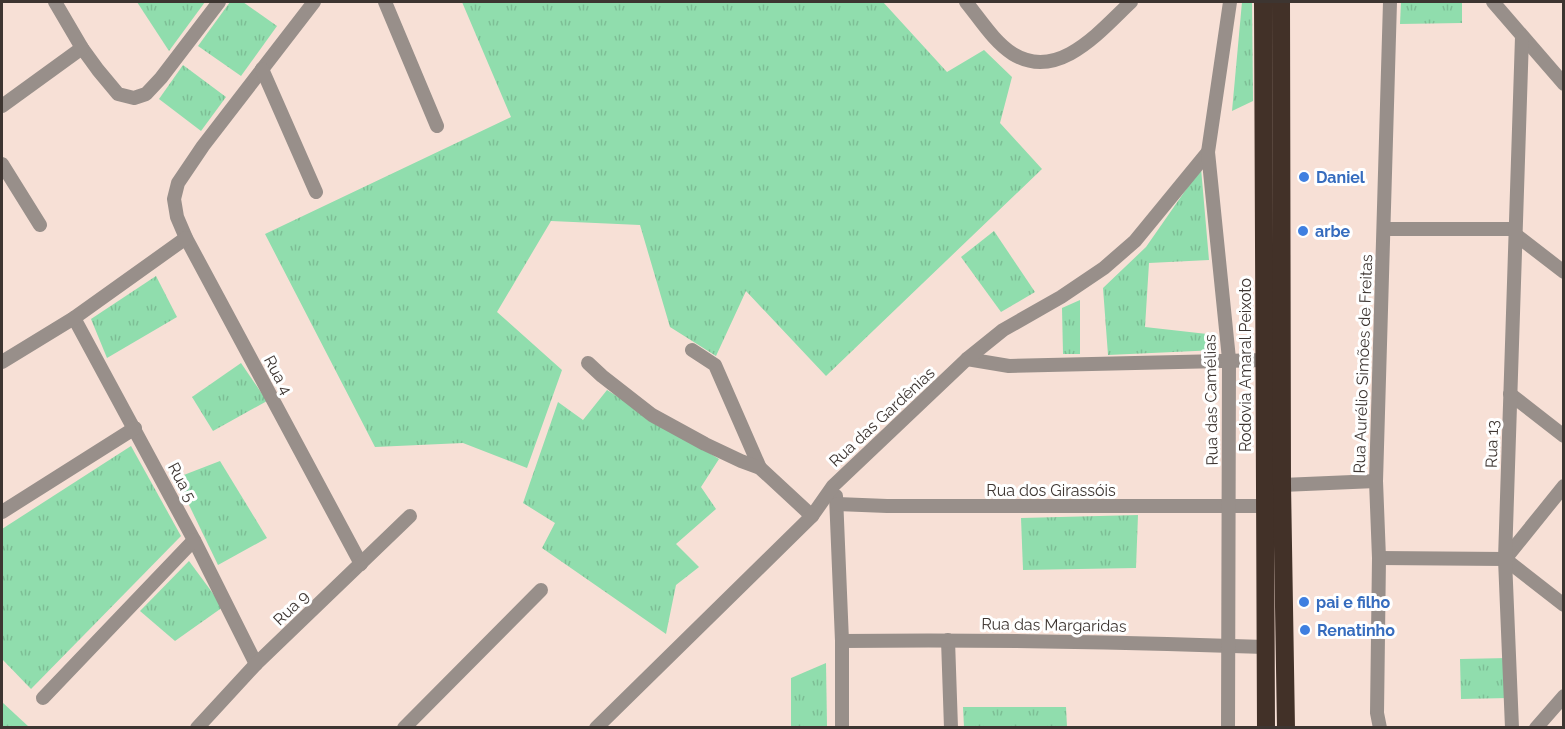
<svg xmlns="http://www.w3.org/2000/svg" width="1565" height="729" font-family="Raleway,sans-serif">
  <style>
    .grass { fill: url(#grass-tufts) }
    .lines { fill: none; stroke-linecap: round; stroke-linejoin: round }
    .minor { stroke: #988f8a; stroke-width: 14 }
    .highway { stroke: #423128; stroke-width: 18 }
    .shop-dot { fill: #3f7fe0; stroke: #fff; stroke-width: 2 }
    .labels { text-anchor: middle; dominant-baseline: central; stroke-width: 6; stroke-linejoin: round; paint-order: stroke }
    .shop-label { font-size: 16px; font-weight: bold; fill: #366cbe; stroke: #fff; text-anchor: start }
    .street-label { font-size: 16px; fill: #3d3531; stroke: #fff }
  </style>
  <defs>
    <pattern id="grass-tufts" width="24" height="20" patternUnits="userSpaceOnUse" patternTransform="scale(1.5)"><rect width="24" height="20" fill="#90ddad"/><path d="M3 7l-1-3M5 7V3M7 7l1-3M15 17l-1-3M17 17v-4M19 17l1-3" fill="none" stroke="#7dbe95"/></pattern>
  </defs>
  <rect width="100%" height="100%" fill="#f7e0d6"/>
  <!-- grass -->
  <g class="grass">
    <path d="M137,2H205L169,51Z"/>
    <path d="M230,2H243L277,26L241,76L198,46Z"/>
    <path d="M462,2H883L947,72L984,50L1012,77L1000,123L1042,169L826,376L746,291L716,356L670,327L640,225L551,221L497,312L562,370L527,468L463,443L375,447L265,234L511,117Z"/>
    <path d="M1242,2H1252L1253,101L1232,111Z"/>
    <path d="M1401,2H1462V23L1400,24Z"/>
    <path d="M183,65L226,97L201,131L159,99Z"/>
    <path d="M1201,168L1209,260L1149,263L1145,327L1216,335L1217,350L1108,355L1103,288L1146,247Z"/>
    <path d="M994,231L1035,292L1001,312L961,257Z"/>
    <path d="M156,276L177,317L107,358L91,319Z"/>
    <path d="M1080,300V354H1063L1062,308Z"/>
    <path d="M241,363L267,401L213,431L192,397Z"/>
    <path d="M607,390L719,459L701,487L716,509L676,544L699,567L676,585L666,634L542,548L555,523L523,503L558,402L583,420Z"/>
    <path d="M131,446L181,536L31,689L2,659V529Z"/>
    <path d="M220,461L267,538L218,565L176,478Z"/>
    <path d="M1138,515L1136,568L1023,570L1021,518Z"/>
    <path d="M189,561L223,607L175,641L140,611Z"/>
    <path d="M1508,658L1509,698L1461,699L1460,659Z"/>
    <path d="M826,663L827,727H791V678Z"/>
    <path d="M2,702L29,727H2Z"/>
    <path d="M963,707H1066L1067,727H964Z"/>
  </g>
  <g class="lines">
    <!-- minor -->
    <g class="minor">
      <path d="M55,2L82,48L98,70L118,94L134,98L146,94L161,78L219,2"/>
      <path d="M314,2L203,146L178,183L174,199L177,217L186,238L361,564"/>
      <path d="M385,2L437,126"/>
      <path d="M966,2C980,19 994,42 1013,54C1059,82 1101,30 1131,2"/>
      <path d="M1493,2L1564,84"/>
      <path d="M262,69L316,192"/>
      <path d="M2,106L82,48"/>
      <path d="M2,164L40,225"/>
      <path d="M1384,229H1515"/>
      <path d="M1516,235L1564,272"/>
      <path d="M74,318L194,540L256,664"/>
      <path d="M692,350L715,365L760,468"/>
      <path d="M967,359L1009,366L1265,360"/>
      <path d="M2,362L74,318L186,238"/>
      <path d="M588,363L602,376L652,415L705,444L741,461L760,468L812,516"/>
      <path d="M1510,394L1564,436"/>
      <path d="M1282,485L1376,481"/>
      <path d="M836,496L842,641V728"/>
      <path d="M837,504L887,506H1265"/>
      <path d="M2,512L135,428"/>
      <path d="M1379,558L1505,559"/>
      <path d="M1505,559L1564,486"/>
      <path d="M1505,559L1564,605"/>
      <path d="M948,640L951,728"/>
      <path d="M842,641C984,639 1124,642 1265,647"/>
      <path d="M43,698L194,540"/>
      <path d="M197,728L256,664L410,516"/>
      <path d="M404,728L541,590"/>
      <path d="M596,728L812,516L833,486L967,359L1003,330L1061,297L1104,268L1135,241L1208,152"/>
      <path d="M1228,728L1229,359L1208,152L1230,2"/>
      <path d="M1380,728L1377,713L1379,558L1376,481L1390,2"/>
      <path d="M1512,728L1505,559L1522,37"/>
      <path d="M1536,728L1564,696"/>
    </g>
    <!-- highway -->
    <g class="highway">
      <path d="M1263,2L1266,728"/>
      <path d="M1281,2L1282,485L1286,728"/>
    </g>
  </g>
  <!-- markers -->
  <g class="shop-dot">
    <circle cx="1304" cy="177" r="6"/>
    <circle cx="1303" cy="231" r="6"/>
    <circle cx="1304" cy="602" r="6"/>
    <circle cx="1305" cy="630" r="6"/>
  </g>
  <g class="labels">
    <!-- shop labels -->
    <g class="shop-label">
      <text x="1316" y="177">Daniel</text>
      <text x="1315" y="231">arbe</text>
      <text x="1316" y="602">pai e filho</text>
      <text x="1317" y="630">Renatinho</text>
    </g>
    <!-- street labels -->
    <g class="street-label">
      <text transform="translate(1363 364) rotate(-88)">Rua Aurélio Simões de Freitas</text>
      <text transform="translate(1245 365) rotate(-90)">Rodovia Amaral Peixoto</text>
      <text transform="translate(278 375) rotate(62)">Rua 4</text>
      <text transform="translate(1211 400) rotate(-91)">Rua das Camélias</text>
      <text transform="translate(882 417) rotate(-43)">Rua das Gardênias</text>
      <text transform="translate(1492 444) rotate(-88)">Rua 13</text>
      <text transform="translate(182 482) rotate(62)">Rua 5</text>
      <text x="1051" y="490">Rua dos Girassóis</text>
      <text transform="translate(291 608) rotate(-44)">Rua 9</text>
      <text transform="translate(1054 625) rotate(1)">Rua das Margaridas</text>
    </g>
  </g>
  <!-- border -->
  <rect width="1565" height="729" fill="none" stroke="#3d3531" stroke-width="6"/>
</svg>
